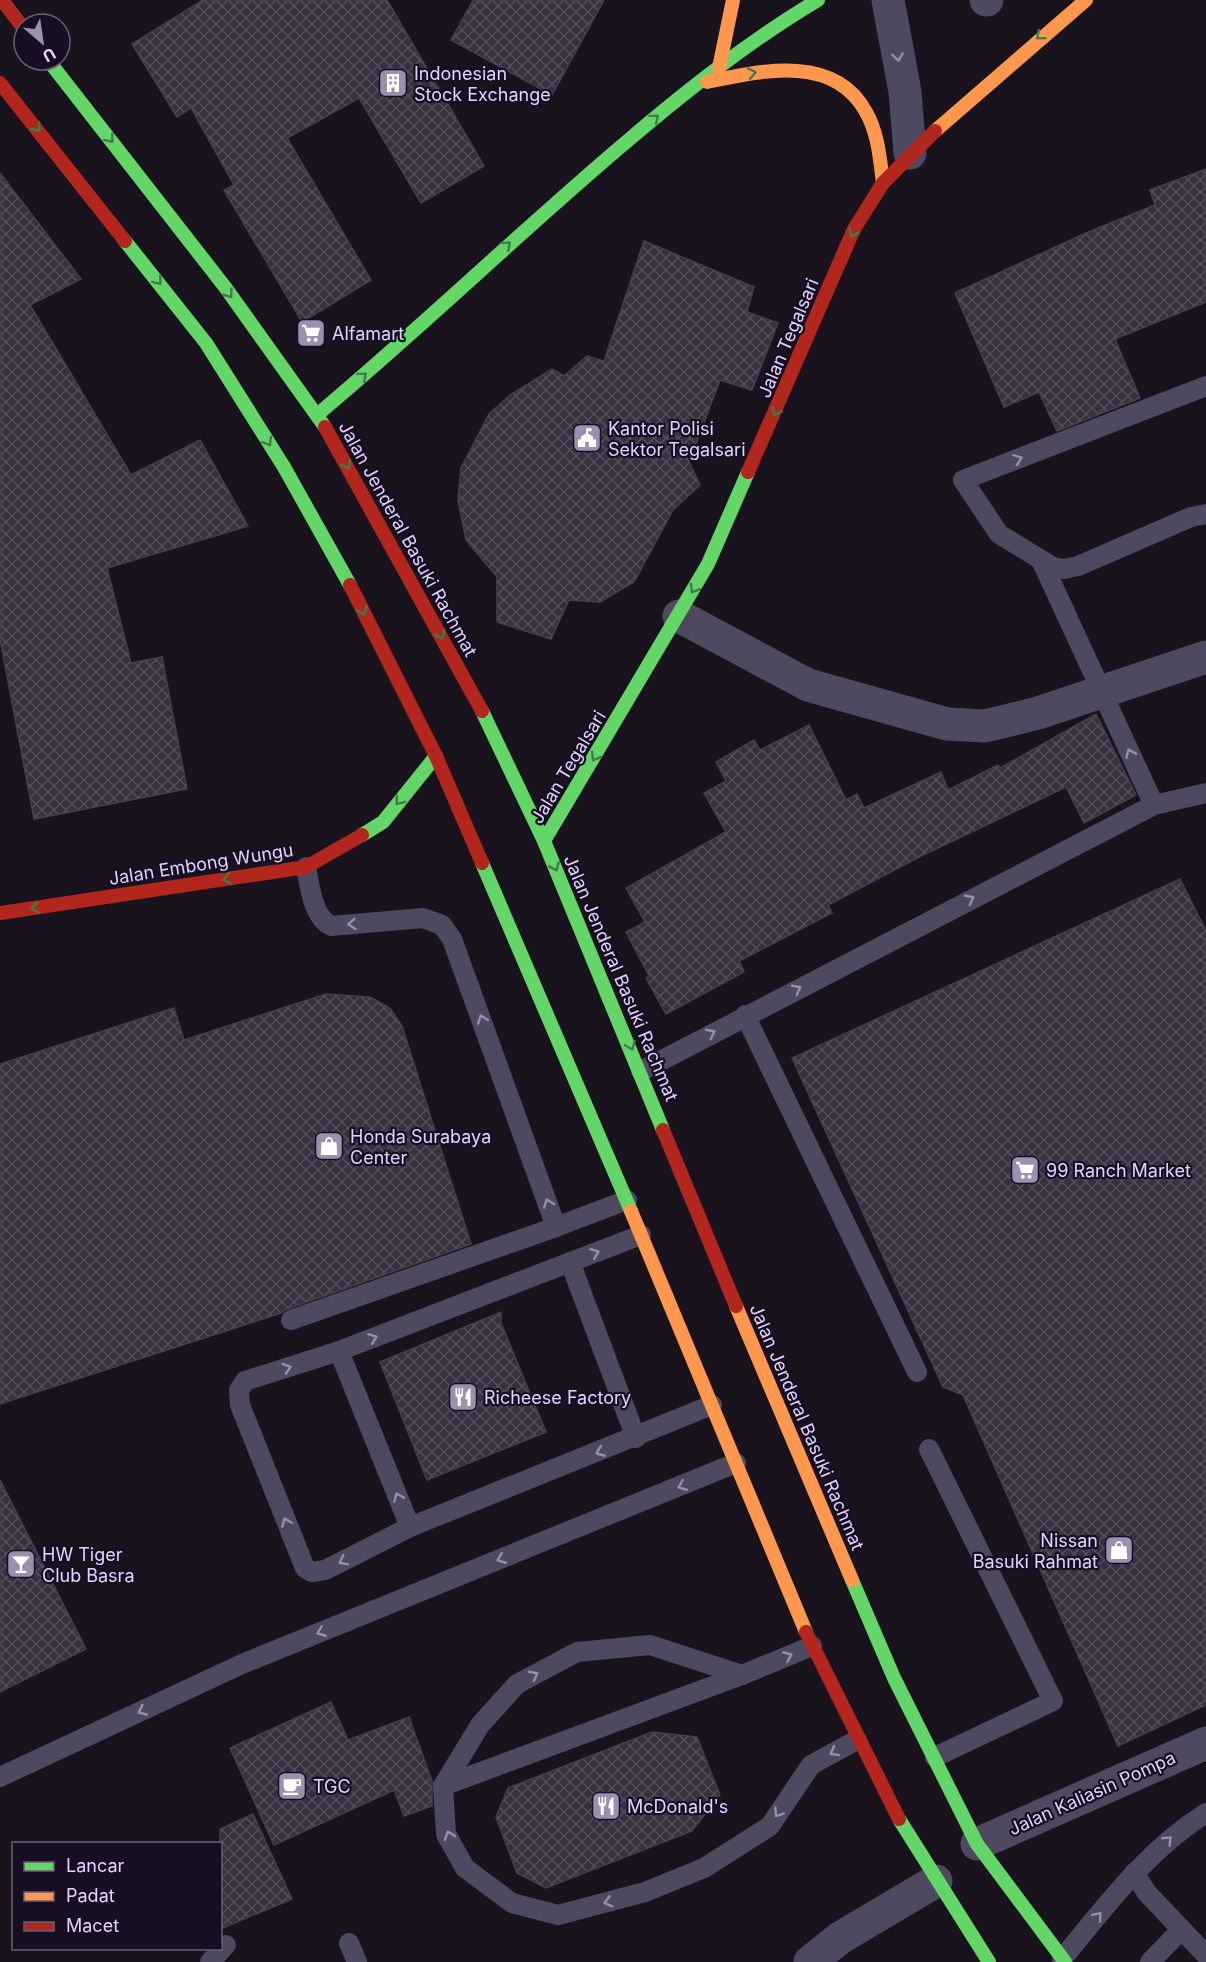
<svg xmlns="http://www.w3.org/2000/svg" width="1206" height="1962" font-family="Inter,sans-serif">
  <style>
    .building { fill: url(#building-cross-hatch); stroke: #463e50; stroke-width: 1.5 }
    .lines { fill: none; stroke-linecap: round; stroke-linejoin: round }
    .lane { stroke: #4e495e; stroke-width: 20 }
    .street { stroke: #4e495e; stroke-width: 33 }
    .fast { stroke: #63d668; stroke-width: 14 }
    .slow { stroke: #ff974d; stroke-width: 14 }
    .jam { stroke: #b3261e; stroke-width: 14 }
    .oneway { stroke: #417c48 }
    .oneway2 { stroke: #988ead }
    .labels { text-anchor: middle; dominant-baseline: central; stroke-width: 4.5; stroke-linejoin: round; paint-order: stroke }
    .poi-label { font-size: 18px; fill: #e1d3fc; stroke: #170f21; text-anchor: start }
    .street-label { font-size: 18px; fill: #e1d3fc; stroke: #170f21 }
  </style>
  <defs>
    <pattern id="building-cross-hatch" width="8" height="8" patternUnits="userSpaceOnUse" patternTransform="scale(1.5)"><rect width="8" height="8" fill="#37313f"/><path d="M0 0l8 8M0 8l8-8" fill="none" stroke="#544e5c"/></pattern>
  </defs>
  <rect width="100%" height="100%" fill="#18131d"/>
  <!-- building -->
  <g class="building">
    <path d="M203,0H387L484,166L421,203L359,98L287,138L371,280L302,322L224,190L234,185L191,108L177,117L132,44Z"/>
    <path d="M473,0H604L552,95L451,40Z"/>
    <path d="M1206,169V302L1115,339L1140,398L1057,431L1039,392L1004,407L955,293L1086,233L1155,205L1150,190Z"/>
    <path d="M0,173L81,279L30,305L131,475L200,440L248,526L107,568L131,663L162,657L187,789L34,819L0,639Z"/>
    <path d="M644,241L754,287L747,312L778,323L752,390L720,380L689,462L700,485L673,510L634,582L600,602L569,600L551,639L497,622V577L466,540L458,500L461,468L489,414L510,395L552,369L564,376L587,356L604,361Z"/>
    <path d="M1096,714L1136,795L1084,823L1066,787L919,857L828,905L832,913L739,961L744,972L666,1014L646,978L649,976L626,932L645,922L626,888L726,832L704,793L726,781L716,762L754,740L760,750L809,725L846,800L857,794L864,808L941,772L948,790L998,765L1000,768Z"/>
    <path d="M1180,879L1206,931V1705L1118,1746L963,1395L943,1387L792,1058Z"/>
    <path d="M326,994L370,997L390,1008L402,1026L471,1244L287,1309L281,1313L0,1404V1064L174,1008L184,1040Z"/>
    <path d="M501,1312V1323L546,1432L427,1480L380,1362Z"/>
    <path d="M0,1480L86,1649L0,1692Z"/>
    <path d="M331,1702L348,1740L409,1717L432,1781V1806L404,1816L394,1790L274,1845L230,1748Z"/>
    <path d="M652,1732L697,1737L720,1795L692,1831L546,1888L517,1873L496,1817L508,1788Z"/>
    <path d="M253,1814L292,1899L220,1929V1829Z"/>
  </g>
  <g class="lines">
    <!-- lane -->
    <g class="lane">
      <path d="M1206,386L963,480L999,534L1053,567L1064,569L1078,566L1191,517L1206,514"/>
      <path d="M1041,560L1154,805"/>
      <path d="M306,867C310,886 312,916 331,926L423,918L442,925L452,939L556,1227L627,1200"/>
      <path d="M745,1015L917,1372"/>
      <path d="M641,1071L1154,805L1206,793"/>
      <path d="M641,1235L339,1351L410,1527L712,1405"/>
      <path d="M570,1262L636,1438"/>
      <path d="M291,1320L556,1227"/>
      <path d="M339,1351L245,1381L239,1390L240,1405L305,1568L312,1572L325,1570L410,1527"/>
      <path d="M929,1449L1053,1701L935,1757"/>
      <path d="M812,1646L742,1675L650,1645L577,1652L517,1684L480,1725L443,1786L446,1834L465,1868L512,1903L558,1915L645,1892L704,1868L770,1826L811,1765L857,1740"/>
      <path d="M0,1777L242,1664L736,1463"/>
      <path d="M443,1786L742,1675"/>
      <path d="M1134,1873L1147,1893L1206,1955"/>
      <path d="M349,1943L357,1962"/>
      <path d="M1062,1959C1106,1906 1147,1850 1206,1813"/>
      <path d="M210,1962L226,1945"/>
      <path d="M1150,1962L1181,1930"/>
    </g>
    <!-- street -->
    <g class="street">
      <path d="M888,0L905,92L910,153"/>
      <path d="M986,0H987"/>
      <path d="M679,616L808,685L947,724L985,726L1038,713L1206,657"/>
      <path d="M977,1844L1206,1743"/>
      <path d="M810,1962L840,1938L936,1881"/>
    </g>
    <!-- fast -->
    <g class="fast">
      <path d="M48,60L225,287L325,427"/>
      <path d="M125,241L206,343L284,467L350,585"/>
      <path d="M318,414C423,326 521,231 625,143C686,91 749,41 818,0"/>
      <path d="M482,711L544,841L663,1130"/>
      <path d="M362,835L383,822L436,756"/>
      <path d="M544,841L708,564L748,472"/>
      <path d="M482,863L631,1211"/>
      <path d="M852,1580L894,1678L977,1844L1065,1962"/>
      <path d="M899,1819L989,1962"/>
    </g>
    <!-- slow -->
    <g class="slow">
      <path d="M719,68L733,0"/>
      <path d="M707,82C760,71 834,53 866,112C878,133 880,159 883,183"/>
      <path d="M935,131L1086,0"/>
      <path d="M631,1211L806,1632"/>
      <path d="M736,1306L852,1580"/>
    </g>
    <!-- jam -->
    <g class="jam">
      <path d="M2,0L24,29"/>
      <path d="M0,83L125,241"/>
      <path d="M325,427L482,711"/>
      <path d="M748,472L854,229L883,183L935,131"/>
      <path d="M350,585L436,756L482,863"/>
      <path d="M0,913L306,867L362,835"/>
      <path d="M663,1130L736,1306"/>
      <path d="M806,1632L899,1819"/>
    </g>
  </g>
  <!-- one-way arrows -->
  <defs><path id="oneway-chevron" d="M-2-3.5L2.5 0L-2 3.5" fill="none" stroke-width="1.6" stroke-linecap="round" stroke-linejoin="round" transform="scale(1.5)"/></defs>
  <g class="oneway">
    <use href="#oneway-chevron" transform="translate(1040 36) rotate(140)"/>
    <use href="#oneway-chevron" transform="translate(752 73) rotate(-11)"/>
    <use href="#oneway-chevron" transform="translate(655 118) rotate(-40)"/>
    <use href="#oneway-chevron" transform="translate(37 128) rotate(51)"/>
    <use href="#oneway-chevron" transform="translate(110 139) rotate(52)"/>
    <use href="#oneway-chevron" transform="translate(853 233) rotate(116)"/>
    <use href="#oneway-chevron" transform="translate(507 245) rotate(-42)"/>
    <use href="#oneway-chevron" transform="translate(158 281) rotate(52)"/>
    <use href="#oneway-chevron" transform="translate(229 294) rotate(53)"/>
    <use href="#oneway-chevron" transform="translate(363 376) rotate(-40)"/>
    <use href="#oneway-chevron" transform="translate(776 412) rotate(113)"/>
    <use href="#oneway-chevron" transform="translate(268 442) rotate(58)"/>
    <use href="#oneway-chevron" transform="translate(347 465) rotate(61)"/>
    <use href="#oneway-chevron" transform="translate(694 589) rotate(120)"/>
    <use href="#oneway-chevron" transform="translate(363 611) rotate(64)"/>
    <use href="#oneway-chevron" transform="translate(441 635) rotate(61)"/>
    <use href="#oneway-chevron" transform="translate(595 757) rotate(121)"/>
    <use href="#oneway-chevron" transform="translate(399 801) rotate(129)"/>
    <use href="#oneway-chevron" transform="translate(555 867) rotate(67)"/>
    <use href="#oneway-chevron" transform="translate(227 879) rotate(171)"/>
    <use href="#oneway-chevron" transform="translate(35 908) rotate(171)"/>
    <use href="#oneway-chevron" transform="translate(631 1046) rotate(67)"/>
  </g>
  <g class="oneway2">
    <use href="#oneway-chevron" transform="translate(898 57) rotate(81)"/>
    <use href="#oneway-chevron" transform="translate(1018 459) rotate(-21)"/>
    <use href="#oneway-chevron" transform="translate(1130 753) rotate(-114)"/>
    <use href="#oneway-chevron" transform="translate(970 899) rotate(-27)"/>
    <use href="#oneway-chevron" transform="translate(352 924) rotate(175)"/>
    <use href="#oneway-chevron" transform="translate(797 989) rotate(-27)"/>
    <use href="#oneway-chevron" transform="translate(482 1019) rotate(-110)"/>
    <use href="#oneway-chevron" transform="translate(711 1033) rotate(-28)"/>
    <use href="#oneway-chevron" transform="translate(548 1203) rotate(-110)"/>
    <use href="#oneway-chevron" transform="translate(595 1253) rotate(-21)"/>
    <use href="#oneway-chevron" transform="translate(373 1338) rotate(-21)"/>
    <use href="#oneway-chevron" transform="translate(287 1368) rotate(-18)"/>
    <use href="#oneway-chevron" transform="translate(600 1452) rotate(158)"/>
    <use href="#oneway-chevron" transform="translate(682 1486) rotate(158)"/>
    <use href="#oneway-chevron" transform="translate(398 1497) rotate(-112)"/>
    <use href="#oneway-chevron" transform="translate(286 1522) rotate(-112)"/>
    <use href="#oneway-chevron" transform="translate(501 1559) rotate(158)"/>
    <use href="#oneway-chevron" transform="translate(343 1561) rotate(153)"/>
    <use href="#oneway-chevron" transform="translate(321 1632) rotate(158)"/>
    <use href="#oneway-chevron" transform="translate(788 1656) rotate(-24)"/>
    <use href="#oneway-chevron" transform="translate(534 1675) rotate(-28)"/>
    <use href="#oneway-chevron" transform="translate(142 1711) rotate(155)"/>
    <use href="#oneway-chevron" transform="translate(834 1752) rotate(151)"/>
    <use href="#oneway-chevron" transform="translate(778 1813) rotate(124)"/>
    <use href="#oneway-chevron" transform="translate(449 1835) rotate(-109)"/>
    <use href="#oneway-chevron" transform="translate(1168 1840) rotate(-44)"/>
    <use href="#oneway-chevron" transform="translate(608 1902) rotate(165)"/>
    <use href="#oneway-chevron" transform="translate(1098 1916) rotate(-50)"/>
  </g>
  <!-- icons -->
  <defs>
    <g id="building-square" transform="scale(1.5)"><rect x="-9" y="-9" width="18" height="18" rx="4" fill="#9b90ae" stroke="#170f21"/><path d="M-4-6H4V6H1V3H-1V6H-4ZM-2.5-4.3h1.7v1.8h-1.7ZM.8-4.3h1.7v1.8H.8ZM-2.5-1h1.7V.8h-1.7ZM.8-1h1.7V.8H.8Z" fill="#fff"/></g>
    <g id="supermarket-square" transform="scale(1.5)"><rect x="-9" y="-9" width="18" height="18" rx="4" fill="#9b90ae" stroke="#170f21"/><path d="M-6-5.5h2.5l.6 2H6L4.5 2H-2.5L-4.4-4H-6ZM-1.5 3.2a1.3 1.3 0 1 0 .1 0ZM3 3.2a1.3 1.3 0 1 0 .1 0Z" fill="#fff"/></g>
    <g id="civic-square" transform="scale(1.5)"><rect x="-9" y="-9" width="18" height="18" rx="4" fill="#9b90ae" stroke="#170f21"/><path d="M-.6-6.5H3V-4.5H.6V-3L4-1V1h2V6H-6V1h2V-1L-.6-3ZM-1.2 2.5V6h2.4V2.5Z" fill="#fff"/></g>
    <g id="shop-square" transform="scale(1.5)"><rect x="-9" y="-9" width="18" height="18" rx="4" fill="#9b90ae" stroke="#170f21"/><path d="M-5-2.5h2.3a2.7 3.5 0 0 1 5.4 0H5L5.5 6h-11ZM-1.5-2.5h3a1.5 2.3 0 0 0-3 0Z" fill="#fff"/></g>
    <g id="restaurant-square" transform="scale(1.5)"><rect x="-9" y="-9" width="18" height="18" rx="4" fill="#9b90ae" stroke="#170f21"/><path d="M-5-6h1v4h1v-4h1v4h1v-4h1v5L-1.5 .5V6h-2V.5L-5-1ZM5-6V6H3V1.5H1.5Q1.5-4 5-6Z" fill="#fff"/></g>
    <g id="bar-square" transform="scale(1.5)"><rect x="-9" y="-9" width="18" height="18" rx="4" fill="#9b90ae" stroke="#170f21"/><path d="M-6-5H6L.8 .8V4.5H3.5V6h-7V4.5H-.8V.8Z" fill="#fff"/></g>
    <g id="cafe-square" transform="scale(1.5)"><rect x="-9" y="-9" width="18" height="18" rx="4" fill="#9b90ae" stroke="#170f21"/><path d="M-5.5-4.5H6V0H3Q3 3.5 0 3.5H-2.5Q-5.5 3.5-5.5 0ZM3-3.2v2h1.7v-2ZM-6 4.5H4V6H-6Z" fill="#fff"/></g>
  </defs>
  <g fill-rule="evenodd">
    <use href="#building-square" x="393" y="83"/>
    <use href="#supermarket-square" x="311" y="333"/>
    <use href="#civic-square" x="587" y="438"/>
    <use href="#shop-square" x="329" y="1146"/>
    <use href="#supermarket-square" x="1025" y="1170"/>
    <use href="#restaurant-square" x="463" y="1397"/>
    <use href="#shop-square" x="1119" y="1550"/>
    <use href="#bar-square" x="21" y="1564"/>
    <use href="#cafe-square" x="292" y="1786"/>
    <use href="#restaurant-square" x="606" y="1806"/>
  </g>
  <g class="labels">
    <!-- poi labels -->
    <g class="poi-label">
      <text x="414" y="73">Indonesian<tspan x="414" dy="21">Stock Exchange</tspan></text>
      <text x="332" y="333">Alfamart</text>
      <text x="608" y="428">Kantor Polisi<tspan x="608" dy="21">Sektor Tegalsari</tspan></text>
      <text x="350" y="1136">Honda Surabaya<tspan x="350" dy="21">Center</tspan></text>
      <text x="1046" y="1170">99 Ranch Market</text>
      <text x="484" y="1397">Richeese Factory</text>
      <text x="1098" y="1540" text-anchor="end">Nissan<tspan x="1098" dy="21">Basuki Rahmat</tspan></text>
      <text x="42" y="1554">HW Tiger<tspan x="42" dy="21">Club Basra</tspan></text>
      <text x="313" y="1786">TGC</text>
      <text x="627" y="1806">McDonald's</text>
    </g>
    <!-- street labels -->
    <g class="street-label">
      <text transform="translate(788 338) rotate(-67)">Jalan Tegalsari</text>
      <text transform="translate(408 539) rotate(61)">Jalan Jenderal Basuki Rachmat</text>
      <text transform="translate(568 767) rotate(-59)">Jalan Tegalsari</text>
      <text transform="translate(201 864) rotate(-9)">Jalan Embong Wungu</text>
      <text transform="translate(621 978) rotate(67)">Jalan Jenderal Basuki Rachmat</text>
      <text transform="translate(807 1427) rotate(67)">Jalan Jenderal Basuki Rachmat</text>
      <text transform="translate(1092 1793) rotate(-24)">Jalan Kaliasin Pompa</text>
    </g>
  </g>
  <!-- legend -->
  <rect x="12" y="1842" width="210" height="108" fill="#170f21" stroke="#685d79" stroke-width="1.5"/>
  <rect x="24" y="1862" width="30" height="9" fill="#63d668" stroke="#685d79" stroke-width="1.5"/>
  <text x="66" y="1872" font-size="18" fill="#e1d3fc">Lancar</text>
  <rect x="24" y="1892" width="30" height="9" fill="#ff974d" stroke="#685d79" stroke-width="1.5"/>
  <text x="66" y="1902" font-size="18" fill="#e1d3fc">Padat</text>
  <rect x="24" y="1922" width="30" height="9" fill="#b3261e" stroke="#685d79" stroke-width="1.5"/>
  <text x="66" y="1932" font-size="18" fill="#e1d3fc">Macet</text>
  <!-- north arrow -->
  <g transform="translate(42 42) rotate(151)"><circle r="28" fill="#170f21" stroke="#685d79" stroke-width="1.5"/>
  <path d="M0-4.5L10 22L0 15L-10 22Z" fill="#9b90ae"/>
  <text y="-9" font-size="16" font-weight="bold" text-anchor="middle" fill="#e1d3fc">U</text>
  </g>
</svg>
